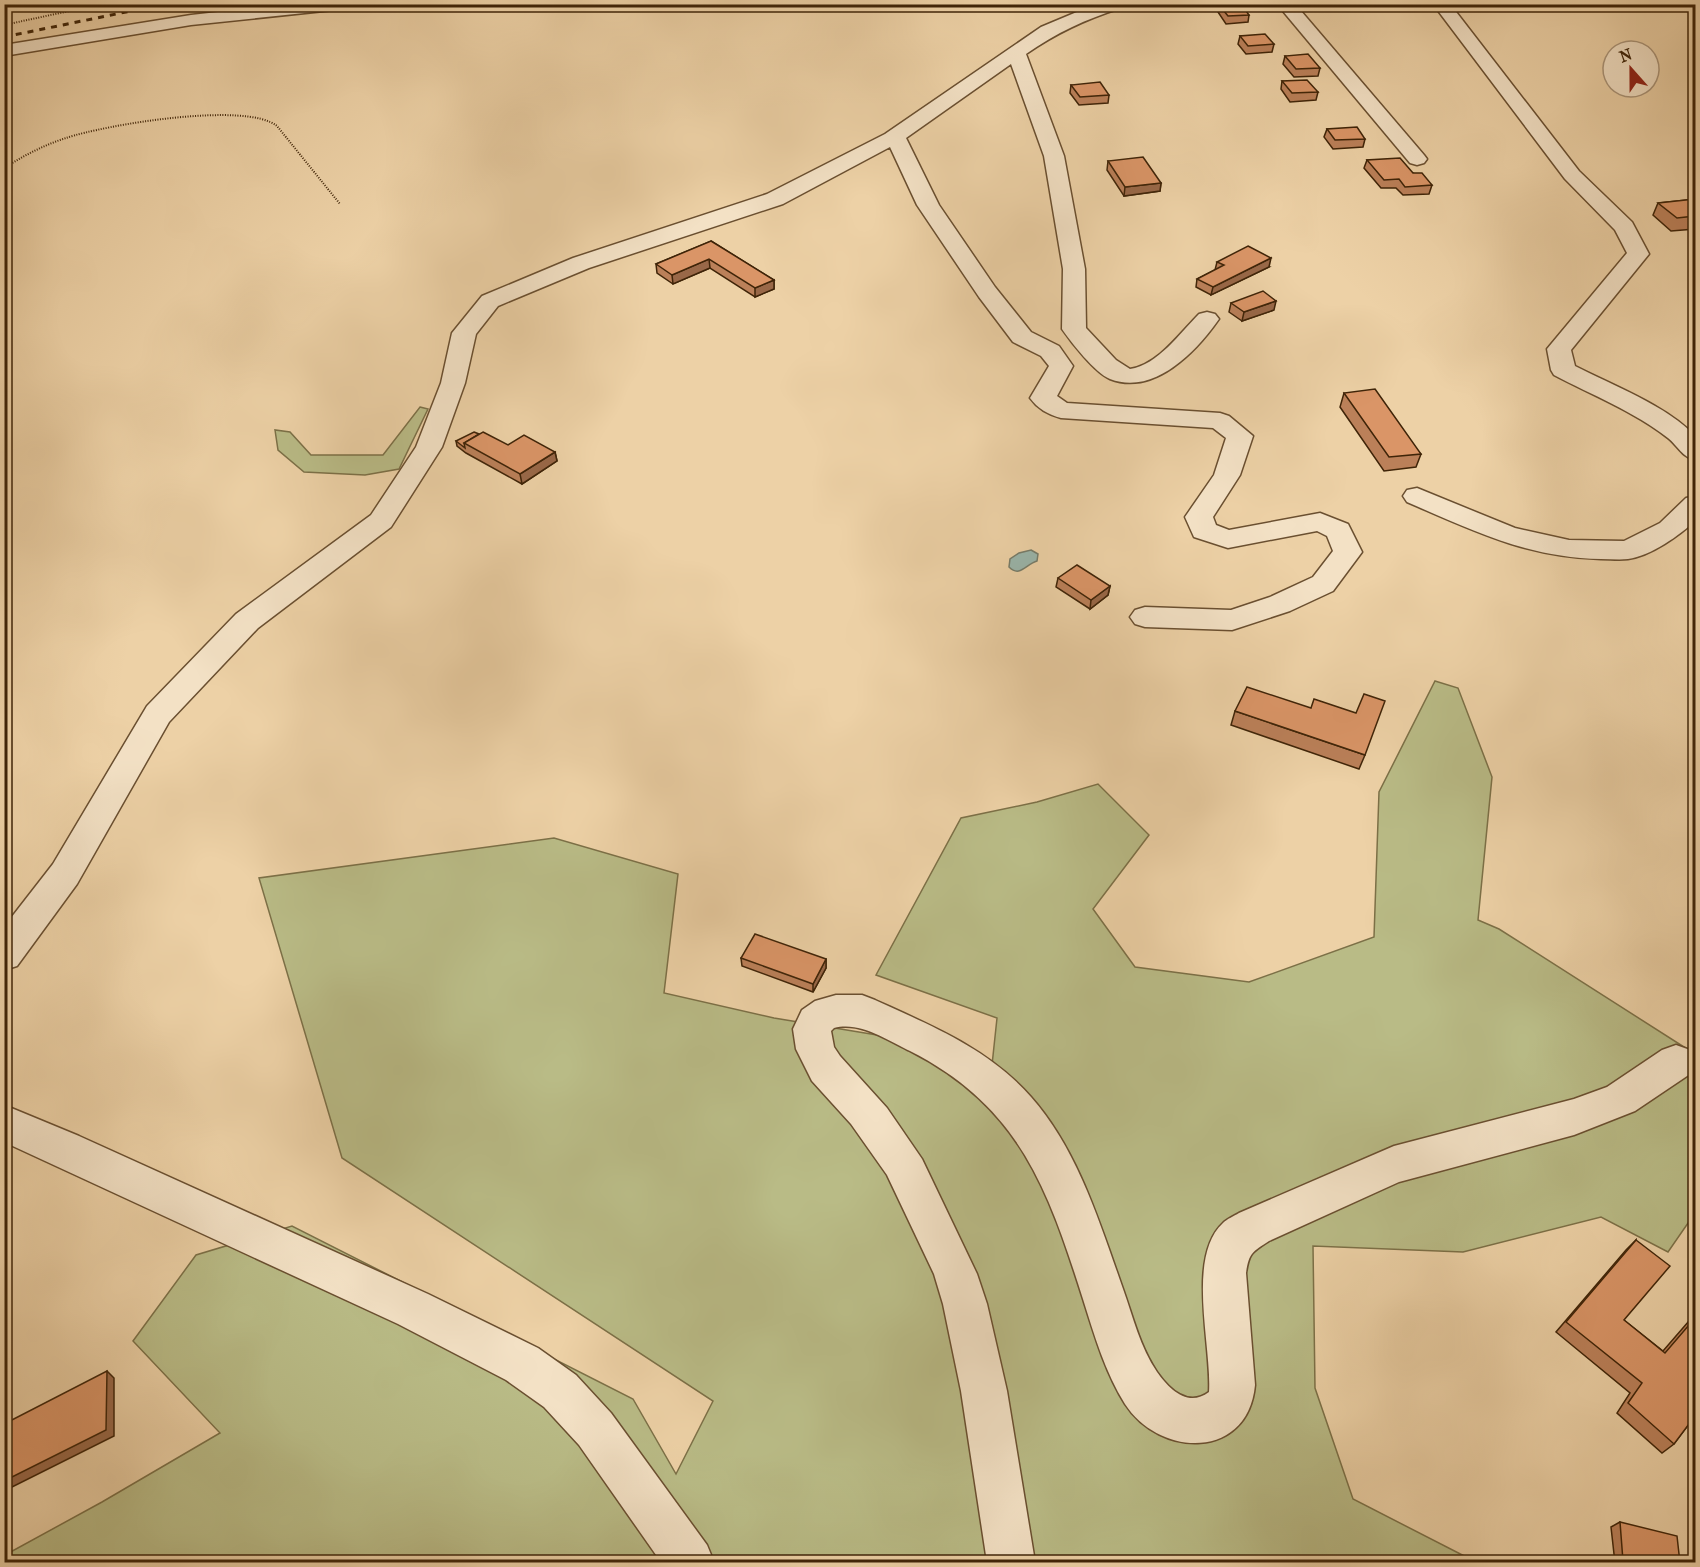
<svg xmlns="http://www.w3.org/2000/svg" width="1700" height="1567" font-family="'IM FELL French Canon',serif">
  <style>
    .green { fill: #b9bb86; stroke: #7c7047; stroke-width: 1.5 }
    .water { fill: #9ab6ac; stroke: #767c6a; stroke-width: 1.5 }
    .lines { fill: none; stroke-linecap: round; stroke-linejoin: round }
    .minor-casing { stroke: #6a4f30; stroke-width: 3 }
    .path { stroke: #3f2408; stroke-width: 2; stroke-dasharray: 1 1.5; stroke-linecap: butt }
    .minor { fill: #f3e1c5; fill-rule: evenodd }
    .rail { stroke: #3f2408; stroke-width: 3; stroke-dasharray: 6 6; stroke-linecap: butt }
    .wall { fill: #bb8059; stroke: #3f2408; stroke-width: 1.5 }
    .shaded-wall { fill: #996848; stroke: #3f2408; stroke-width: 1.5 }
    .building { fill: #da9567; stroke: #3f2408; stroke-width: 1.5 }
  </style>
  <rect width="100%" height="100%" fill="#edd1a6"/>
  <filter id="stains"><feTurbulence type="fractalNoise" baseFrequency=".00333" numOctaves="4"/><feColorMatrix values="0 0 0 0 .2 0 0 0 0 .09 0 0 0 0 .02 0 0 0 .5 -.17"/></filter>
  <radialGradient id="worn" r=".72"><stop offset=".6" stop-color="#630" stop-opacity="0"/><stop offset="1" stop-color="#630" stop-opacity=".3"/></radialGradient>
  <!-- green -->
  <g class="green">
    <path d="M420,407L428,409L399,469L365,475L304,472L278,450L275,430L290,432L311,455H383Z"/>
    <path d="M1435,681L1458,688L1492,777L1478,920L1499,929L1695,1054V1213L1668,1252L1601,1217L1463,1252L1313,1246L1315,1388L1353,1499L1476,1562H5V1555L102,1502L220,1433L133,1341L196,1255L292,1226L633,1399L676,1474L713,1401L342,1158L259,878L554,838L678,874L664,993L774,1018L877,1035L992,1065L997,1018L876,975L961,818L1037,802L1098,784L1149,835L1093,909L1135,967L1249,982L1374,937L1379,792Z"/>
  </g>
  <!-- water -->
  <path class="water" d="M1031,550L1038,554L1037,561C1026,564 1020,578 1009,567L1010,559L1019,553Z"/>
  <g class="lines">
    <!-- minor casing -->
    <g class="minor-casing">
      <g id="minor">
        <path d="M288,4H351L343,9L191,25L4,56V45L191,15Z"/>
        <path d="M1096,4H1123L1121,8C1086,19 1056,33 1026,54L1064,156L1085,269L1086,328L1116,360L1130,369C1158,365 1180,333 1199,314L1207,312L1215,314L1219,319C1196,352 1154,396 1110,379C1095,373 1071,342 1062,329L1063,269L1044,156L1011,64L906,138L939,205L995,287L1031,332L1059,346L1073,366L1057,396L1067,403L1220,413L1229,416L1253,436L1240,475L1213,517L1216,525L1229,530L1320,513L1348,524L1362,552L1333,591L1290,611L1232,630L1145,627L1135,624L1130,617L1135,610L1145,607L1231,610L1270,597L1313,577L1333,551L1327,536L1317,531L1228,548L1194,537L1185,517L1214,475L1226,438L1213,428L1061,418C1049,415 1037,408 1030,398L1049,366L1041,356L1013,342L979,297L917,205L890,147L783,204L589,268L498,306L476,334L465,383L442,447L391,527L258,628L169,722L77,884L17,966L4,970V927L53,864L147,706L236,614L371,515L416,447L441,383L452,333L482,296L573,258L767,194L885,134L1041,27Z"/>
        <path d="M1277,4H1295L1424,155L1427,159L1424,163L1417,165L1410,163Z"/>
        <path d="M1433,4H1450L1579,171L1632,222L1649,254L1571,350L1575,366C1612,385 1668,406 1696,437V461C1682,457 1678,446 1668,438C1635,412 1592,395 1554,375L1551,370L1547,349L1627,253L1615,230L1565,179Z"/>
        <path d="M1417,488L1515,528L1569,540L1624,541L1660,523L1686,498L1696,496V520C1680,535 1651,556 1628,559C1620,560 1610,559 1601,559C1526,557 1474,531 1407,502L1403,496L1407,490Z"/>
        <path d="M836,995H862L875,1000C932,1026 989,1049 1031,1097C1078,1150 1100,1224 1123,1289C1133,1317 1140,1347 1157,1372C1169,1389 1188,1408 1209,1392C1212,1347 1186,1257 1223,1223C1227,1219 1234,1216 1239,1213L1394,1146L1574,1099L1607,1087L1662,1050L1676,1045L1690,1050L1695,1062L1690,1074L1635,1111L1574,1135L1399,1182L1269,1241C1252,1252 1249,1253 1246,1273L1255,1385C1248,1460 1160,1458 1125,1404C1105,1372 1094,1334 1083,1299C1048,1189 1020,1107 910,1051C887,1040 860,1021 834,1028L831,1031L834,1047L840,1056L887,1108L922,1159L977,1274L987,1304L1007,1391L1035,1562H987L961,1391L943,1304L934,1274L887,1175L851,1124L812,1081L796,1049L793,1029L802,1010L815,1001Z"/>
        <path d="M4,1105L79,1136L428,1294L538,1348L576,1375L611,1413L707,1545L714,1562H661L579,1445L544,1407L506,1380L398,1324L4,1142Z"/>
      </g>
    </g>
    <!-- path -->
    <g class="path">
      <path d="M4,25L102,4"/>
      <path d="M4,168C23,156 44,145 66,138C104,125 246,101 277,126L340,204"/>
    </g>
    <!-- minor -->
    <use href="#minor" class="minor"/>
    <!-- rail -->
    <path class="rail" d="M4,37L165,4"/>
  </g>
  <!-- wall -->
  <g class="wall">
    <path d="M1219,5L1249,15L1248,22L1226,24L1218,12Z"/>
    <path d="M1240,36L1274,44L1272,52L1246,54L1238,44Z"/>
    <path d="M1285,56L1320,68L1318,76L1294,77L1283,64Z"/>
    <path d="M1282,81L1318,92L1316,100L1290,102L1281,89Z"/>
    <path d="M1071,85L1109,95L1108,103L1079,105L1070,93Z"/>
    <path d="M1327,129L1365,139L1363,147L1333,149L1324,137Z"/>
    <path d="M1367,160L1413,173L1432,185L1429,194L1403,195L1396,188H1381L1364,168Z"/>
    <path d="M1108,161L1161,183L1160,191L1124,196L1107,170Z"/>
    <path d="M1695,199V229L1671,231L1653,215L1658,203Z"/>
    <path d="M711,241L774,280V289L755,297L710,268L673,284L657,273L656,264Z"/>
    <path d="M1217,262L1269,267L1211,295L1196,287L1197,279L1215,270Z"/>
    <path d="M1231,303L1274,310L1242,321L1229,312Z"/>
    <path d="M1344,393L1421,454L1416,467L1384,471L1340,407Z"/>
    <path d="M456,441L508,445L555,452L557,461L522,484L466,453L457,446Z"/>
    <path d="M1058,578L1110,586L1108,595L1090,609L1056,587Z"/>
    <path d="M1235,711L1365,755L1359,769L1231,725Z"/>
    <path d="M741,958L826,959V968L813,992L742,966Z"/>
    <path d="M1636,1240L1624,1320L1663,1351L1695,1314V1416L1674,1444L1662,1453L1617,1413L1630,1393L1556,1332L1626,1250Z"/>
    <path d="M1620,1522L1680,1563H1615L1611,1527Z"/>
  </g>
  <!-- shaded-wall -->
  <g class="shaded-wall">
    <path d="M1161,183L1160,191L1124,196L1125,187Z"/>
    <path d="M1271,258L1269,267L1211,295L1213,287Z"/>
    <path d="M709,259L710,268L673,284L672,275Z"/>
    <path d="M774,280V289L755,297V288Z"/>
    <path d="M1276,301L1274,310L1242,321L1244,312Z"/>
    <path d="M555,452L557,461L522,484L520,474Z"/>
    <path d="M1110,586L1108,595L1090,609L1091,600Z"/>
    <path d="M826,959V968L813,992V984Z"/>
    <path d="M107,1371L114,1378V1436L4,1491V1481Z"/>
  </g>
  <!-- building -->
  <g class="building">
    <path d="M1241,4L1249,15L1228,16L1219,5Z"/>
    <path d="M1265,34L1274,44L1248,46L1240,36Z"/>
    <path d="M1308,54L1320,68L1296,69L1285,56Z"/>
    <path d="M1307,80L1318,92L1292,93L1282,81Z"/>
    <path d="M1100,82L1109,95L1080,97L1071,85Z"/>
    <path d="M1357,127L1365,139L1335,140L1327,129Z"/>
    <path d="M1143,157L1161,183L1125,187L1108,161Z"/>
    <path d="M1400,158L1413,173H1422L1432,185L1405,187L1399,179L1384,180L1367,160Z"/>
    <path d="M1695,199V216L1677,218L1658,203Z"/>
    <path d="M711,241L774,280L755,288L709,259L672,275L656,264Z"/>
    <path d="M1248,246L1271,258L1213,287L1197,279L1224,265L1217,262Z"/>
    <path d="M1263,291L1276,301L1244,312L1231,303Z"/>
    <path d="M1375,389L1421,454L1389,457L1344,393Z"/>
    <path d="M474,432L479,434L464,443L465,448L456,441Z"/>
    <path d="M483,432L508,445L524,435L555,452L520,474L464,443Z"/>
    <path d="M1077,565L1110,586L1091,600L1058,578Z"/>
    <path d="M1247,687L1311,708L1314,699L1356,713L1364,694L1385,701L1365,755L1235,711Z"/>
    <path d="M755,934L826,959L813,984L741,958Z"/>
    <path d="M1636,1240L1670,1266L1624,1320L1665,1353L1695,1318V1416L1674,1444L1628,1403L1642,1383L1566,1322Z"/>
    <path d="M107,1371L106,1430L4,1481V1424Z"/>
    <path d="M1620,1522L1677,1536L1680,1563H1629L1623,1561Z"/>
  </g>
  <!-- margin -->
  <rect width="1700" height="1567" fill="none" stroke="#edd1a6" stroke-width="24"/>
  <rect x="6" y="6" width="1688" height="1555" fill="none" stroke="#3f2408" stroke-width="3"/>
  <rect x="12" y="12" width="1676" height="1543" fill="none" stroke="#3f2408" stroke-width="1.5"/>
  <!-- north arrow -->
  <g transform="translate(1631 69) rotate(339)"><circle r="28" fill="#f3e1c5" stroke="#ab9579" stroke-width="1.5"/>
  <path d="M0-4.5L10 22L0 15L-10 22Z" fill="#8f2418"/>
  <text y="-9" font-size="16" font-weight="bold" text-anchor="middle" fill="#3f2408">N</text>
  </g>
  <rect width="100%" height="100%" filter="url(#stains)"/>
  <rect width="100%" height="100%" fill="url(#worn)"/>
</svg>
